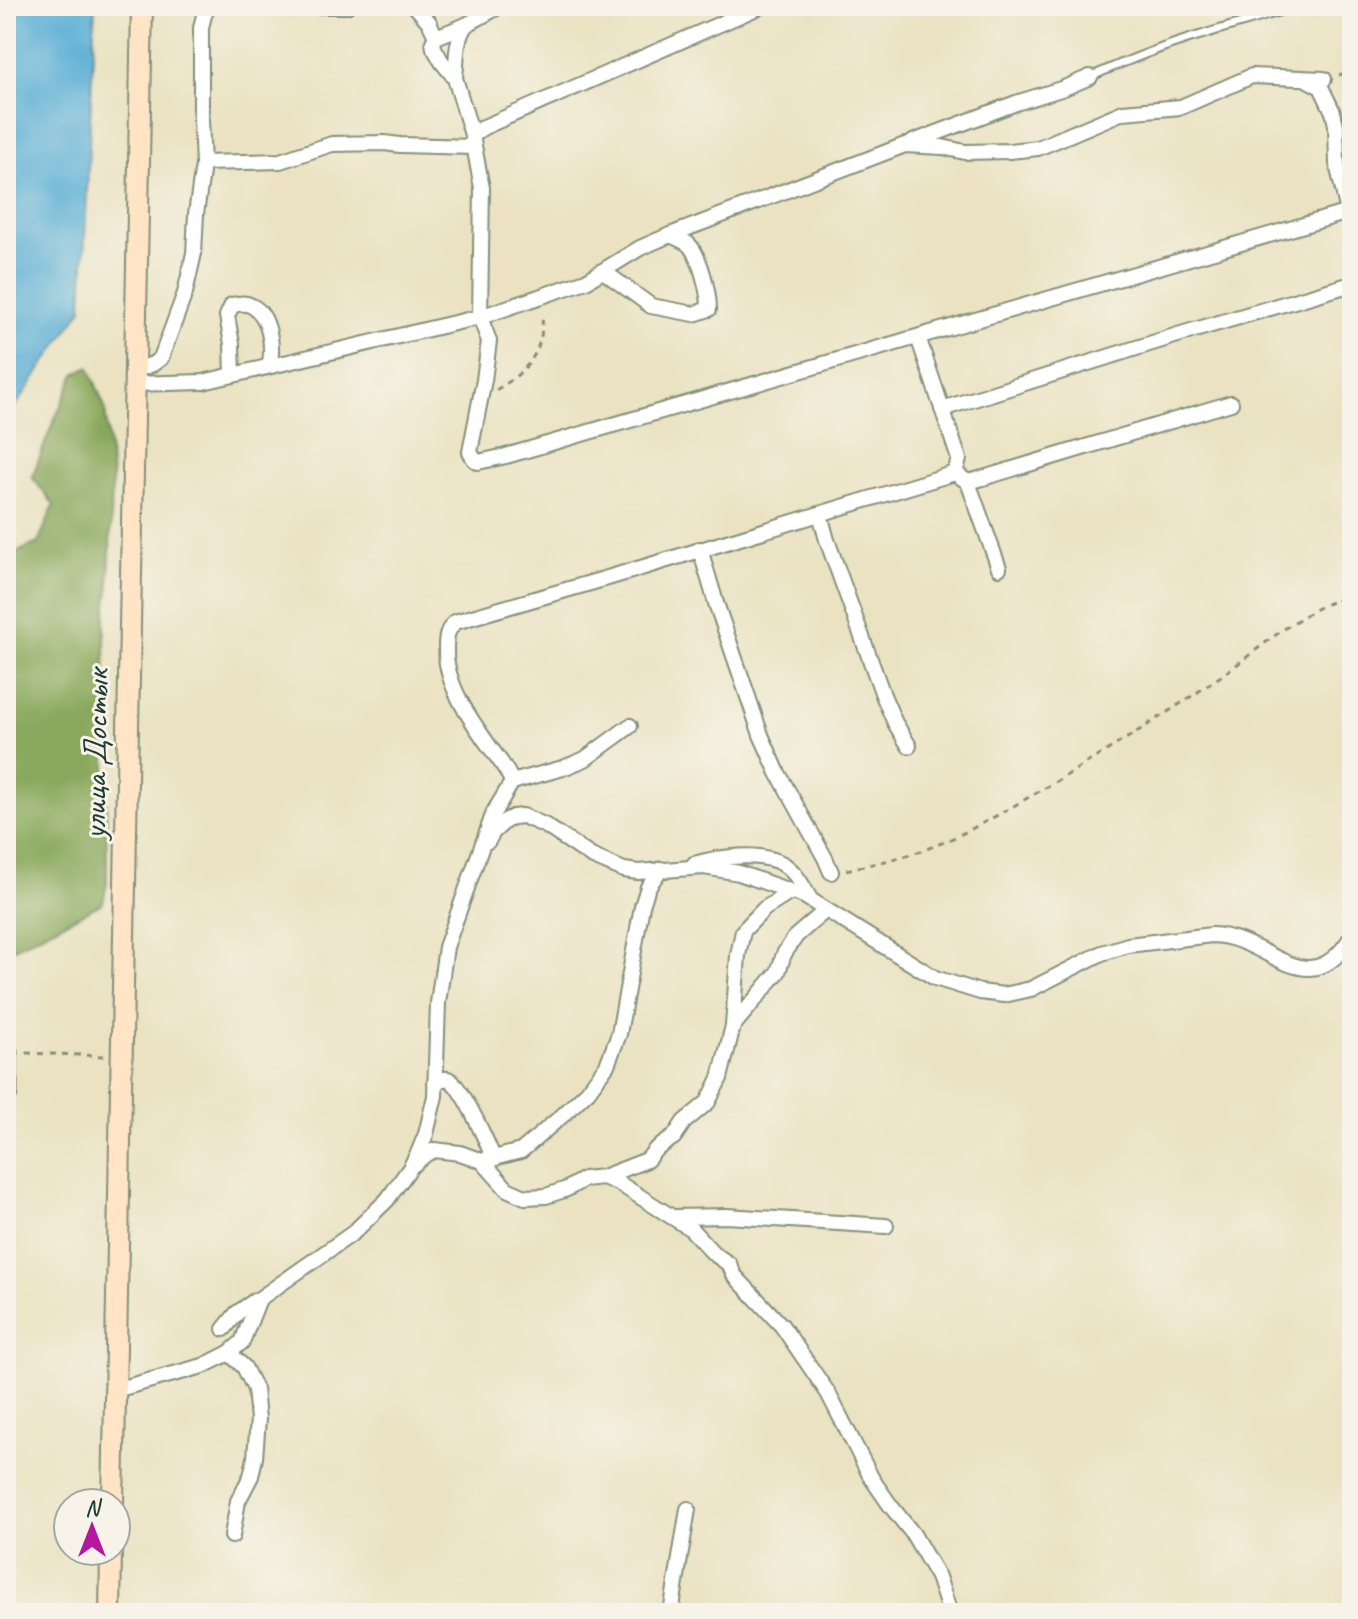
<svg xmlns="http://www.w3.org/2000/svg" width="1358" height="1619" font-family="Caveat,sans-serif">
  <style>
    .forest { fill: #89a85c; stroke: #547248; stroke-width: 2 }
    .water { fill: #5aafd6; stroke: #3c7685; stroke-width: 2 }
    .lines { fill: none; stroke-linecap: round; stroke-linejoin: round }
    .lane-casing { stroke: #84907a; stroke-width: 11 }
    .street-casing { stroke: #84907a; stroke-width: 18 }
    .secondary-casing { stroke: #84907a; stroke-width: 24 }
    .path { stroke: #84907a; stroke-width: 3; stroke-dasharray: 6 6; stroke-linecap: butt }
    .lane { stroke: #fff; stroke-width: 7 }
    .street { stroke: #fff; stroke-width: 14 }
    .secondary { stroke: #ffe4c6; stroke-width: 20 }
    .labels { text-anchor: middle; dominant-baseline: central; stroke-width: 6; stroke-linejoin: round; paint-order: stroke }
    .street-label { font-size: 34px; fill: #1f3d34; stroke: #f7f3e8 }
  </style>
  <rect width="100%" height="100%" fill="#f7f3e8"/>
  <filter id="ink" filterUnits="userSpaceOnUse"><feTurbulence type="fractalNoise" baseFrequency=".0125" numOctaves="2"/><feDisplacementMap in="SourceGraphic" scale="16" xChannelSelector="R" yChannelSelector="G"/><feConvolveMatrix kernelMatrix="1 2 1 2 8 2 1 2 1" color-interpolation-filters="sRGB"/></filter>
  <filter id="wash" filterUnits="userSpaceOnUse"><feTurbulence type="fractalNoise" baseFrequency=".006" numOctaves="4" result="noise"/><feDisplacementMap in="SourceGraphic" scale="32" xChannelSelector="R" yChannelSelector="G"/><feGaussianBlur stdDeviation="1.8" result="paint"/><feColorMatrix in="noise" values="0 0 0 0 0 0 0 0 0 0 0 0 0 0 0 0 0 1.4 0 .05"/><feComposite in="paint" operator="in"/></filter>
  <g filter="url(#wash)">
    <rect width="100%" height="100%" fill="#eae2c1"/>
    <!-- forest -->
    <path class="forest" d="M89,367L105,408L112,476L109,590L105,620L107,883L103,903L6,952V557L38,543L54,505L32,477L53,423L75,374Z"/>
    <!-- water -->
    <path class="water" d="M6,6H95L82,309L6,420Z"/>
  </g>
  <g filter="url(#ink)">
    <g class="lines">
      <!-- lane casing -->
      <g class="lane-casing">
        <g id="lane">
          <path d="M1090,77C1126,61 1163,46 1201,35C1233,25 1265,17 1296,6"/>
          <path d="M13,1095V1052"/>
        </g>
      </g>
      <!-- street casing -->
      <g class="street-casing">
        <g id="street">
          <path d="M305,6H347"/>
          <path d="M415,6L429,22L436,37L433,42L434,48L442,62L455,78L472,135L482,188L480,317L489,341L484,380L470,452L474,459L478,462L506,456L1352,211"/>
          <path d="M436,37L466,25L500,6"/>
          <path d="M455,78C457,61 455,39 466,25"/>
          <path d="M1308,80L1321,87L1333,112L1336,125L1337,164L1348,212"/>
          <path d="M472,135L484,127L761,6"/>
          <path d="M913,142L1016,103L1064,88L1090,77"/>
          <path d="M203,163L280,161L332,144L384,143L400,145L474,147"/>
          <path d="M603,271L651,306L694,314L709,309C709,293 700,254 688,244C683,240 676,238 670,235"/>
          <path d="M918,337L959,459L955,473"/>
          <path d="M134,371L153,364L161,358L185,293L194,253L196,214L203,165L201,119V28L204,15L209,6"/>
          <path d="M233,375L232,344L227,316L232,305C239,304 245,302 252,306C270,315 274,349 269,366"/>
          <path d="M133,384L203,382L480,317L586,281L640,248L670,235L905,145L942,147L965,152L1010,151L1038,148L1123,112L1181,107L1252,76L1324,79"/>
          <path d="M942,409L1181,334L1352,284"/>
          <path d="M955,473L968,482L983,478L1231,403"/>
          <path d="M968,482L999,568"/>
          <path d="M820,514L827,540L883,695L895,723L909,746"/>
          <path d="M700,549L716,603L761,735L778,773L825,858L831,872"/>
          <path d="M512,782L563,768L585,759L630,726"/>
          <path d="M488,841L493,832L505,821L513,817L523,816L546,826L591,856L624,870L638,872L704,867L739,873L804,896L935,978L980,992L1004,995L1031,989L1102,953L1128,945L1212,935C1268,936 1308,1008 1352,936"/>
          <path d="M694,864C718,857 760,851 783,864C796,872 803,886 810,899"/>
          <path d="M733,1026L778,972L784,954L796,936L826,910"/>
          <path d="M435,1082C440,1080 443,1078 448,1079C461,1082 488,1145 494,1159"/>
          <path d="M482,1161L521,1151L563,1115L588,1091L607,1065L619,1034L642,906L648,887L661,869"/>
          <path d="M414,1164L426,1154L435,1150L460,1153L482,1161L507,1189L525,1197L546,1196L567,1189L584,1179L603,1177L620,1184L691,1229L713,1253L729,1264L734,1275L782,1326L828,1393L872,1479L890,1505L913,1534L938,1577L950,1613"/>
          <path d="M603,1177L647,1160L655,1150L674,1137L684,1122L708,1102L720,1078L733,1026L738,955L743,931L764,909L791,892"/>
          <path d="M674,1217L727,1216L886,1226"/>
          <path d="M224,1329L237,1313L256,1300"/>
          <path d="M229,1353L244,1367L255,1389L258,1419L255,1458L251,1476L238,1501L232,1536"/>
          <path d="M115,1390L203,1366L229,1353L242,1342L259,1299L353,1233L387,1200L410,1168L419,1151L426,1134L435,1096L438,1003L446,947L494,812L512,782C507,769 500,761 492,750C472,722 445,685 446,650C446,638 446,631 455,622L611,577L955,473"/>
          <path d="M671,1613L688,1509"/>
        </g>
      </g>
      <!-- secondary casing -->
      <g class="secondary-casing">
        <g id="secondary">
          <path d="M113,1503L142,6"/>
          <path d="M110,1613L111,1551"/>
        </g>
      </g>
      <!-- path -->
      <g class="path">
        <path d="M1339,75L1352,71"/>
        <path d="M496,390C527,372 545,351 542,313"/>
        <path d="M846,870C880,862 914,856 946,841C987,823 1025,799 1064,777C1119,743 1175,709 1228,671C1253,654 1324,591 1352,600"/>
        <path d="M26,1053L106,1056"/>
      </g>
      <!-- lane -->
      <use href="#lane" class="lane"/>
      <!-- street -->
      <use href="#street" class="street"/>
      <!-- secondary -->
      <use href="#secondary" class="secondary"/>
    </g>
  </g>
  <g class="labels">
    <!-- street labels -->
    <g class="street-label">
      <text transform="translate(95 754) rotate(-89)">улица Достык</text>
    </g>
  </g>
  <!-- margin -->
  <rect width="1358" height="1619" fill="none" stroke="#f7f3e8" stroke-width="32"/>
  <!-- north arrow -->
  <g transform="translate(92 1527)"><circle r="38" fill="#f7f3e8" stroke="#a1aaa0" stroke-width="2"/>
  <path d="M0-6L14 30L0 20L-14 30Z" fill="#b5179e"/>
  <text y="-12" font-size="22" font-weight="bold" text-anchor="middle" fill="#1f3d34">N</text>
  </g>
</svg>
